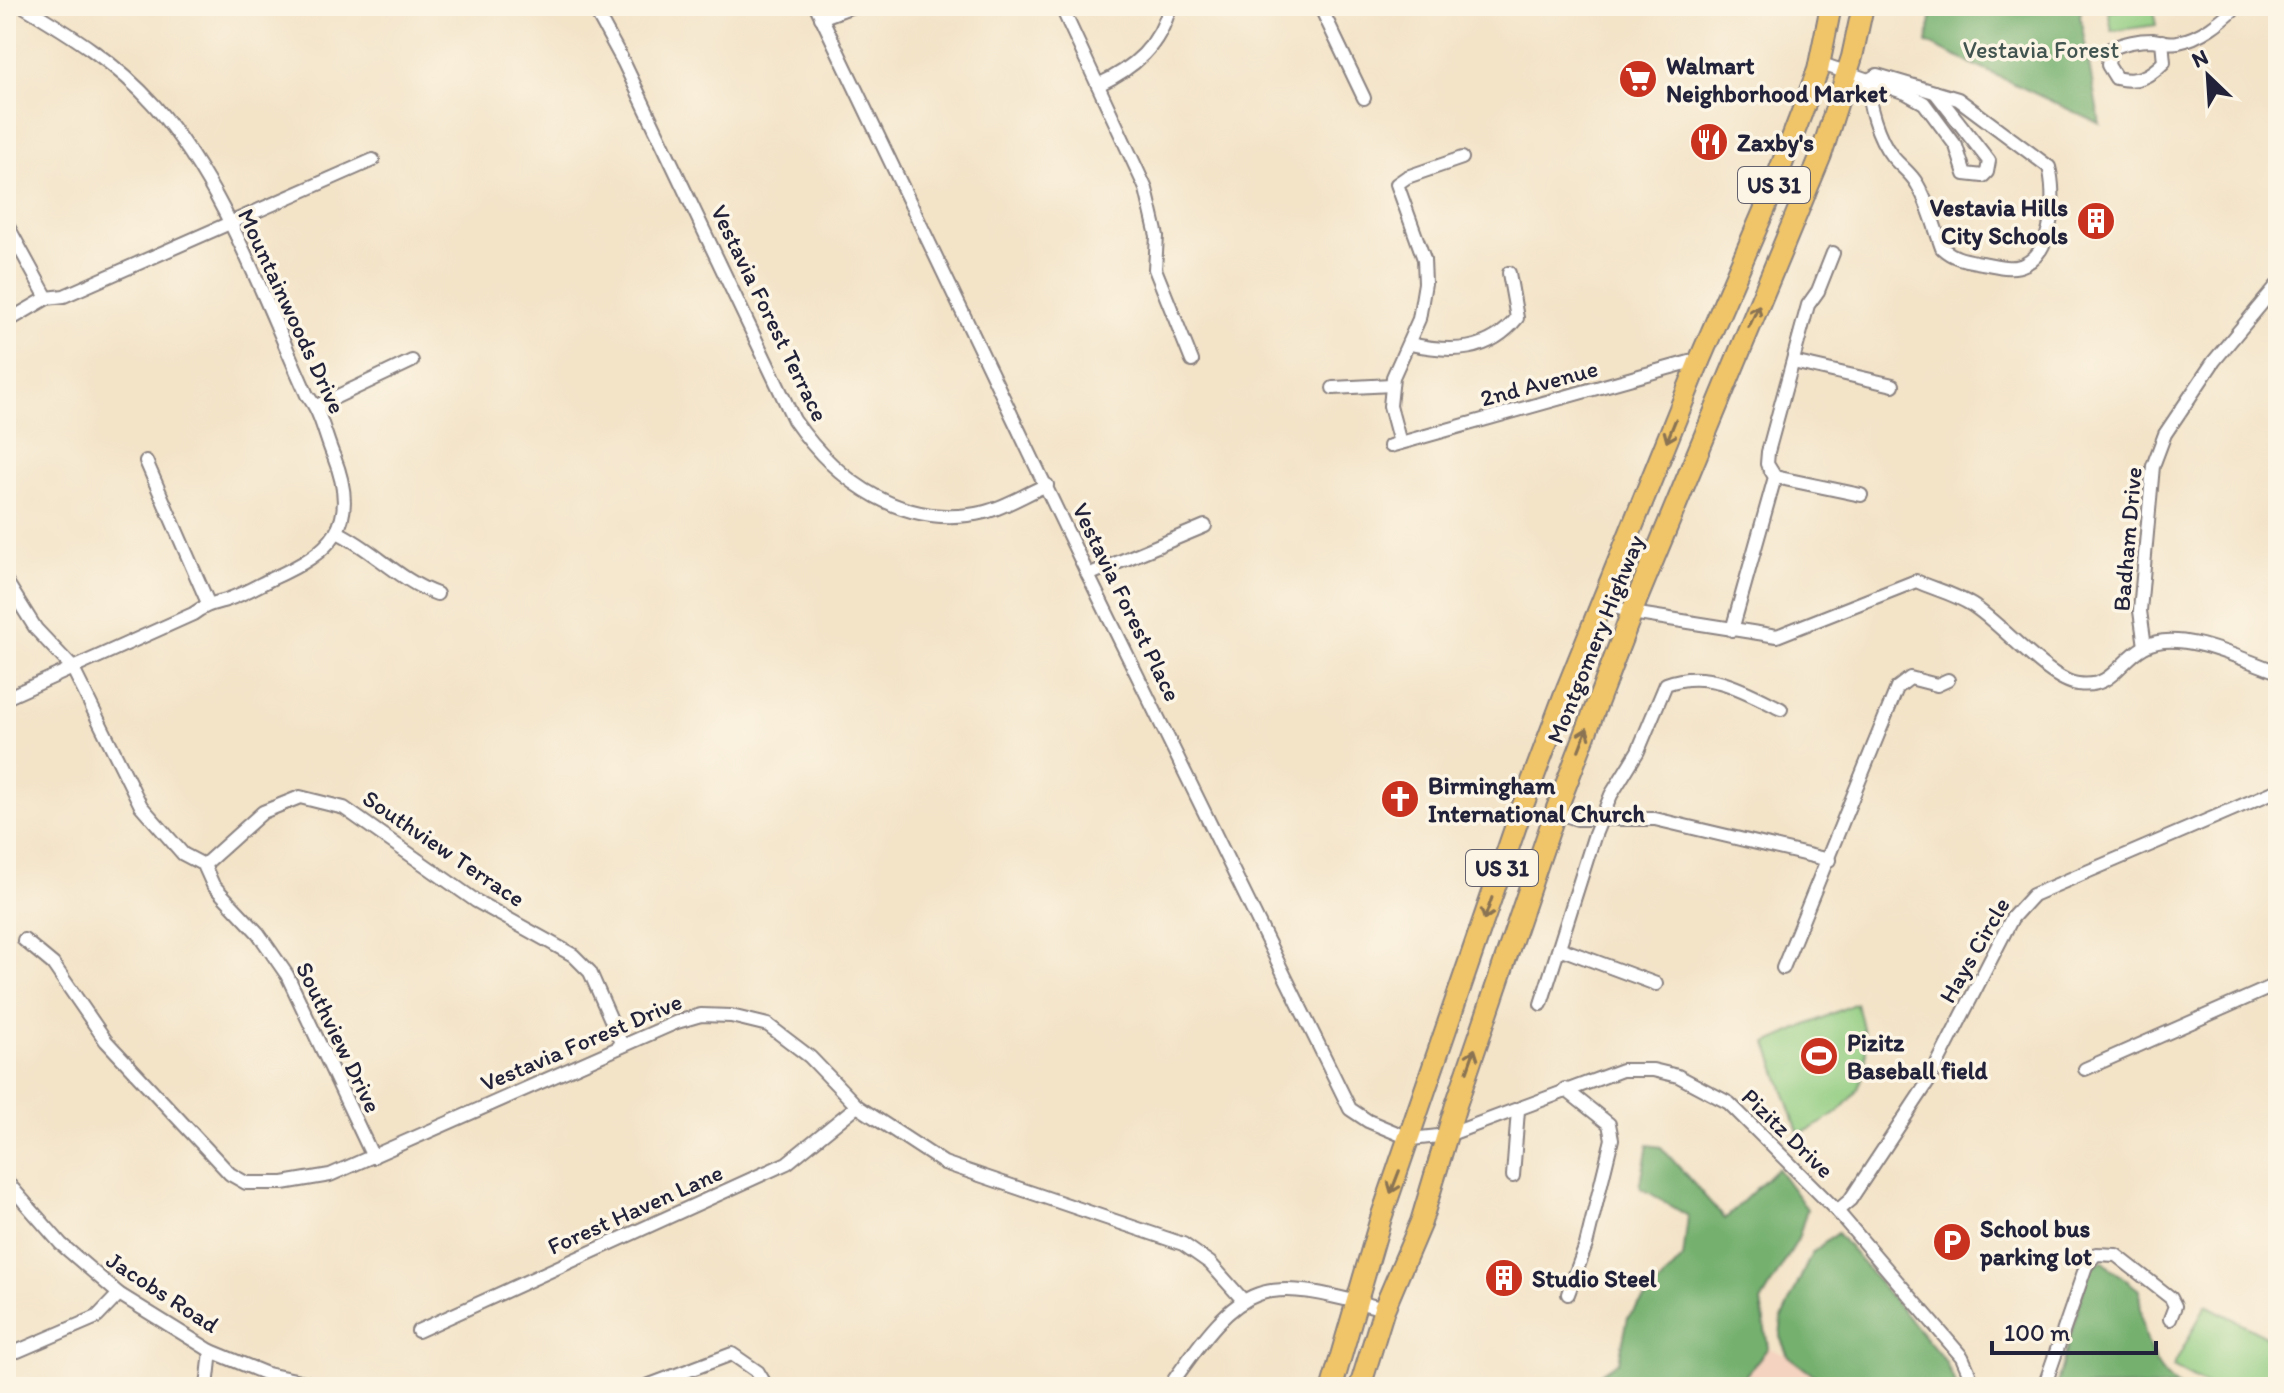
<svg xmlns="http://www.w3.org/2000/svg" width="2284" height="1393" font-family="Itim,sans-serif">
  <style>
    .built { fill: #f4d3c0 }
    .green { fill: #90cc80; stroke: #59775e; stroke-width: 2 }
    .forest { fill: #74b06e; stroke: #4b6954; stroke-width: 2 }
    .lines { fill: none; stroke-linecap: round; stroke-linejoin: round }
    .street-casing { stroke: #8a8281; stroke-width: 16 }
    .primary-casing { stroke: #8a8281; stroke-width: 24 }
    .street { stroke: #fff; stroke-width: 12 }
    .primary { stroke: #f0c469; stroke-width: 20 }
    .oneway { stroke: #897352 }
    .labels { text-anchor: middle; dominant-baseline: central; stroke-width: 7; stroke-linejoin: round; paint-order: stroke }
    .shield { fill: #fcf5e5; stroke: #63616e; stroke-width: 2 }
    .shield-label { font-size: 22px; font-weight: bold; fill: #22223b }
    .park-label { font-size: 24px; fill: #435550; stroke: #fcf5e5 }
    .poi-label { font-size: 24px; font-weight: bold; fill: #22223b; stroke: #fcf5e5; text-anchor: start }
    .street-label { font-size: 24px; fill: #22223b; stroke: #fcf5e5 }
  </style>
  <rect width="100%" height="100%" fill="#fcf5e5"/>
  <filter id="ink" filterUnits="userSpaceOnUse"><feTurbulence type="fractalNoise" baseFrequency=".0125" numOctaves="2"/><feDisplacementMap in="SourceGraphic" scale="16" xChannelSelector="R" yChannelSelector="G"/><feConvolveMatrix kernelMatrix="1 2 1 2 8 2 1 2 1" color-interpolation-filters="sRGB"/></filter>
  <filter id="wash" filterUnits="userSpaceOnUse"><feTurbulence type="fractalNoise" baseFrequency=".006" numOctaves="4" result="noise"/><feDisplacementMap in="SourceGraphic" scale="32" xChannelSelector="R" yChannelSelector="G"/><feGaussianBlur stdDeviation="1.8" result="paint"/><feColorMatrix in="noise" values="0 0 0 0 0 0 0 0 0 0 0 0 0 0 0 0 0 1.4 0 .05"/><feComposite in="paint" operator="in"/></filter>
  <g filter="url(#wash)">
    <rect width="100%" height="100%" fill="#f3e3c7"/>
    <!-- built -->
    <path class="built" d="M1768,1348L1788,1356L1829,1387H1736Z"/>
    <!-- green -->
    <g class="green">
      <path d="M2153,6L2157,25L2112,31L2108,10Z"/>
      <path d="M1856,1003C1879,1069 1864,1107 1799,1134L1767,1043Z"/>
      <path d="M2206,1305L2278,1342V1387H2211L2173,1367Z"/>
    </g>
    <!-- forest -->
    <g class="forest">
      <path d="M1933,6H2082L2080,16L2100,124L1927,43Z"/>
      <path d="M1648,1145L1661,1147L1725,1219L1777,1168L1807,1209L1798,1239L1761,1302L1768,1348L1736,1387H1581L1619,1361L1628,1317L1683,1258L1688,1216L1640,1187Z"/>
      <path d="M1837,1233L1945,1361L1957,1387H1829L1788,1356L1780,1337L1782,1318L1812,1253Z"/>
      <path d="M2102,1261L2139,1290C2142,1327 2147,1366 2179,1387H2056L2090,1267Z"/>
    </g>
  </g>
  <g filter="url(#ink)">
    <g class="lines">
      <!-- street casing -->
      <g class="street-casing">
        <g id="street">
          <path d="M593,6L624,63L794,420C837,482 905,531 985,512C1006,507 1027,493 1047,485"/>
          <path d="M816,6L1088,575L1350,1109L1368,1121L1411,1139L1448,1135L1622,1070H1653L1678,1076L1729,1103L1837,1211L1962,1357L1975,1387"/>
          <path d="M1061,6L1146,189L1157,236L1155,269L1192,361"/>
          <path d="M1320,6L1364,98"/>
          <path d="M821,18L853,6"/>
          <path d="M2162,41L2164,62C2149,77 2137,83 2116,78L2108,65L2110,49C2125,43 2136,40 2153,40C2161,41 2171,44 2178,42C2201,38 2221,21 2237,6"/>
          <path d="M1819,63L1906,93L1924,103L1956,146L1965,174L1983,176L1987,172L1989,161L1935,92"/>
          <path d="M1877,75L1958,99L2049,167C2056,194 2054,250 2025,264C2012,271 1995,265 1982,263C1966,260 1954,259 1942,248C1934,226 1929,204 1917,184C1911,173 1900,166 1892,156C1877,137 1868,104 1867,81Z"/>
          <path d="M1098,85C1134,68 1160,46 1170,6"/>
          <path d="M6,223L47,298"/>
          <path d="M6,322L47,298L64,296L373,160"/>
          <path d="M1410,344C1451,353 1489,353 1517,318L1509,273"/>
          <path d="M1793,362L1893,385"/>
          <path d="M1333,388L1392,385"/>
          <path d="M317,406L412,361"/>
          <path d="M1400,443L1390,406L1393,377L1419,319L1425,283L1424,259L1397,184L1407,177L1462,158"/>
          <path d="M1390,446L1700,359"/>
          <path d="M146,461L208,603"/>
          <path d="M1775,477L1861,495"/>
          <path d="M339,533C374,550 400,581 437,594"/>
          <path d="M1088,575L1205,526"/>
          <path d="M6,581L36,629L72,667L141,806L183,854L204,865L213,885L258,933L287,975L373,1157"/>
          <path d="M1603,602L1632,613L1777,636L1916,581C1934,589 1955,594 1972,605C2001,623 2049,681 2078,684C2112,689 2119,661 2144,647C2178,627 2243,660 2278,672"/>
          <path d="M1732,630L1775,477L1767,464L1768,452L1808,305L1818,291L1833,253"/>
          <path d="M2145,646L2140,611L2153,466L2165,434L2214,361L2278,284"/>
          <path d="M6,698L193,614C205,605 212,604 226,600C242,595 257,586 271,579C332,552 361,525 334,457C325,437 321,411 307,395C263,298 225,186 154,105C117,63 70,34 23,6"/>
          <path d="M1555,812L1577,819H1655L1829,860"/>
          <path d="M204,865L263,812L300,797L344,808L476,901L573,955L590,972L622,1045"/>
          <path d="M24,940L53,964L106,1041L230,1174L246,1183H283L330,1175L677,1022L701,1015L731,1016L768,1025L810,1057L857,1106L944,1163L1183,1244L1210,1263L1242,1299"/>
          <path d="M1559,948L1656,984"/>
          <path d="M1783,968L1897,688L1910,678L1937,685L1948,680"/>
          <path d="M1541,1004L1594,837L1611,795L1638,751L1666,684C1707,668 1745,691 1781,709"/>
          <path d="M2085,1069L2278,984"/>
          <path d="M1565,1089L1609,1124L1612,1139L1586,1245L1568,1294"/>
          <path d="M1513,1176L1518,1110"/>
          <path d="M6,1181L61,1244L119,1294L211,1351L267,1374L329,1387"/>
          <path d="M1837,1211L1850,1200L1928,1082L2012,918L2033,895L2278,790"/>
          <path d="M418,1331L787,1163L857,1106"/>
          <path d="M6,1352L18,1351L97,1317L119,1294"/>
          <path d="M207,1387L211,1351"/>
          <path d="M644,1387L732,1354L758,1372L767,1387"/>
          <path d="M1169,1387C1245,1278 1258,1275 1384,1309"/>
          <path d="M2044,1387L2086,1266L2096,1254L2116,1255L2171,1298L2175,1306L2170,1319"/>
        </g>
      </g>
      <!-- primary casing -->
      <g class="primary-casing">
        <g id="primary">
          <path d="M1332,1387L1381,1218L1522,808L1564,696L1700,359L1766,206L1818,70L1831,6"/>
          <path d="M1360,1387L1384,1309L1421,1222L1456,1105L1554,816L1637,599L1821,155L1852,57L1863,6"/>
        </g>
      </g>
      <!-- street -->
      <use href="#street" class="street"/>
      <!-- primary -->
      <use href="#primary" class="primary"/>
    </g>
    <!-- one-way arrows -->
    <defs><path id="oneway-shaft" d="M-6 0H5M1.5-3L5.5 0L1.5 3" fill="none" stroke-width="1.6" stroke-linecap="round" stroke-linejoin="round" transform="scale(2)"/></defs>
    <g class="oneway">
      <use href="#oneway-shaft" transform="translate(1754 316) rotate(-65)"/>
      <use href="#oneway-shaft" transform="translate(1671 431) rotate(112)"/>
      <use href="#oneway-shaft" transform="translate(1583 739) rotate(-69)"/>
      <use href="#oneway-shaft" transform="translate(1488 909) rotate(109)"/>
      <use href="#oneway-shaft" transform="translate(1471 1060) rotate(-71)"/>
      <use href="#oneway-shaft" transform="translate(1395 1182) rotate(111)"/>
    </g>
  </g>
  <!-- icons -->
  <defs>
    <g id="supermarket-disc" transform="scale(2)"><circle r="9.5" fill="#c8321e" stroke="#fcf5e5"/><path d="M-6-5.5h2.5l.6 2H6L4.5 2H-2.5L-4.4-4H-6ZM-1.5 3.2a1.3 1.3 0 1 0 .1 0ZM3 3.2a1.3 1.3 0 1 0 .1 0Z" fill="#fff"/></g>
    <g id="restaurant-disc" transform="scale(2)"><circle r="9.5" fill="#c8321e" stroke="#fcf5e5"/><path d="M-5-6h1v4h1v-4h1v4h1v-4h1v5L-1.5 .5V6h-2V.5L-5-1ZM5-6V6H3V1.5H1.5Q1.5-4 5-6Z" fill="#fff"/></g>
    <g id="building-disc" transform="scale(2)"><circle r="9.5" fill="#c8321e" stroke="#fcf5e5"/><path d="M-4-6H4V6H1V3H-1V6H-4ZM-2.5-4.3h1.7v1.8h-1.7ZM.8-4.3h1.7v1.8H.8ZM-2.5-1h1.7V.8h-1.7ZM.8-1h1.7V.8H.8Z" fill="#fff"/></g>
    <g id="church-disc" transform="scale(2)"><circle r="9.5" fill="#c8321e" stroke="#fcf5e5"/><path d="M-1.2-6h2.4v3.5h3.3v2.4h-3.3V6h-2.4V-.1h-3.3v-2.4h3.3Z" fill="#fff"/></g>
    <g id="stadium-disc" transform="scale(2)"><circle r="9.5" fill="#c8321e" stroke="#fcf5e5"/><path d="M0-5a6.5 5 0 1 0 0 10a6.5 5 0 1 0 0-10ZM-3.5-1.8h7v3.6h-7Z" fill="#fff"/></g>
    <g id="parking-disc" transform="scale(2)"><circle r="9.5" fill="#c8321e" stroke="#fcf5e5"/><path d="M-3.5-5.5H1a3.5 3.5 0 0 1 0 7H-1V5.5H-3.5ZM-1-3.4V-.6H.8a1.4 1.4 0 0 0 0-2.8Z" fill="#fff"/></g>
  </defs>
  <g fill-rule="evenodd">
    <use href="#supermarket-disc" x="1638" y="79"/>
    <use href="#restaurant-disc" x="1709" y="142"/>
    <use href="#building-disc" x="2096" y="221"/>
    <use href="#church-disc" x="1400" y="799"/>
    <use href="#stadium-disc" x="1819" y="1056"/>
    <use href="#parking-disc" x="1952" y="1242"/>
    <use href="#building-disc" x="1504" y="1278"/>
  </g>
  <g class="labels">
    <!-- shield labels -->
    <g class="shield">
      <rect x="1738" y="167" width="72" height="36" rx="6"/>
      <rect x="1466" y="850" width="72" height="36" rx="6"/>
    </g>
    <g class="shield-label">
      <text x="1774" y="185">US 31</text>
      <text x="1502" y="868">US 31</text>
    </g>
    <!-- park labels -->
    <g class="park-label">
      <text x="2041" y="49">Vestavia Forest</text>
    </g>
    <!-- poi labels -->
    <g class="poi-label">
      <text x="1666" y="65">Walmart<tspan x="1666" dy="28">Neighborhood Market</tspan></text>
      <text x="1737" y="142">Zaxby's</text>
      <text x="2068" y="207" text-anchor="end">Vestavia Hills<tspan x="2068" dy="28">City Schools</tspan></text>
      <text x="1428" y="785">Birmingham<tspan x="1428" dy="28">International Church</tspan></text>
      <text x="1847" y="1042">Pizitz<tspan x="1847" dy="28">Baseball field</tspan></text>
      <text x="1980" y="1228">School bus<tspan x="1980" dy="28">parking lot</tspan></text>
      <text x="1532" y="1278">Studio Steel</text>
    </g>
    <!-- street labels -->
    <g class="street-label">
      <text transform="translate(292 311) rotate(65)">Mountainwoods Drive</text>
      <text transform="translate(770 313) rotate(64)">Vestavia Forest Terrace</text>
      <text transform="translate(1539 383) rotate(-15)">2nd Avenue</text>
      <text transform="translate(2127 539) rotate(-85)">Badham Drive</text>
      <text transform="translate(1127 602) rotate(64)">Vestavia Forest Place</text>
      <text transform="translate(1595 639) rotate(-68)">Montgomery Highway</text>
      <text transform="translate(444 848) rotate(34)">Southview Terrace</text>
      <text transform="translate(1974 950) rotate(-60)">Hays Circle</text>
      <text transform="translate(339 1037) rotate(64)">Southview Drive</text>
      <text transform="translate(581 1042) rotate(-23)">Vestavia Forest Drive</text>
      <text transform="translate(1788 1133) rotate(44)">Pizitz Drive</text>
      <text transform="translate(635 1209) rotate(-24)">Forest Haven Lane</text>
      <text transform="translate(163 1292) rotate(33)">Jacobs Road</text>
    </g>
  </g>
  <!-- margin -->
  <rect width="2284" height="1393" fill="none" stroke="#fcf5e5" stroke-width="32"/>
  <!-- north arrow -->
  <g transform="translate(2208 76) rotate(335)" stroke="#fcf5e5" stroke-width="6" paint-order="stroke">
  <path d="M0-6L14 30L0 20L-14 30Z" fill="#22223b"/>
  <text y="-12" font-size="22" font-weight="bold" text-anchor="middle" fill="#22223b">N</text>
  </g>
  <!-- scale -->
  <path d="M1992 1341v12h164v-12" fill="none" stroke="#22223b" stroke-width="4"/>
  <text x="2004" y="1341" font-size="24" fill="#22223b" stroke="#fcf5e5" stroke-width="6" paint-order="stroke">100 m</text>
</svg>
